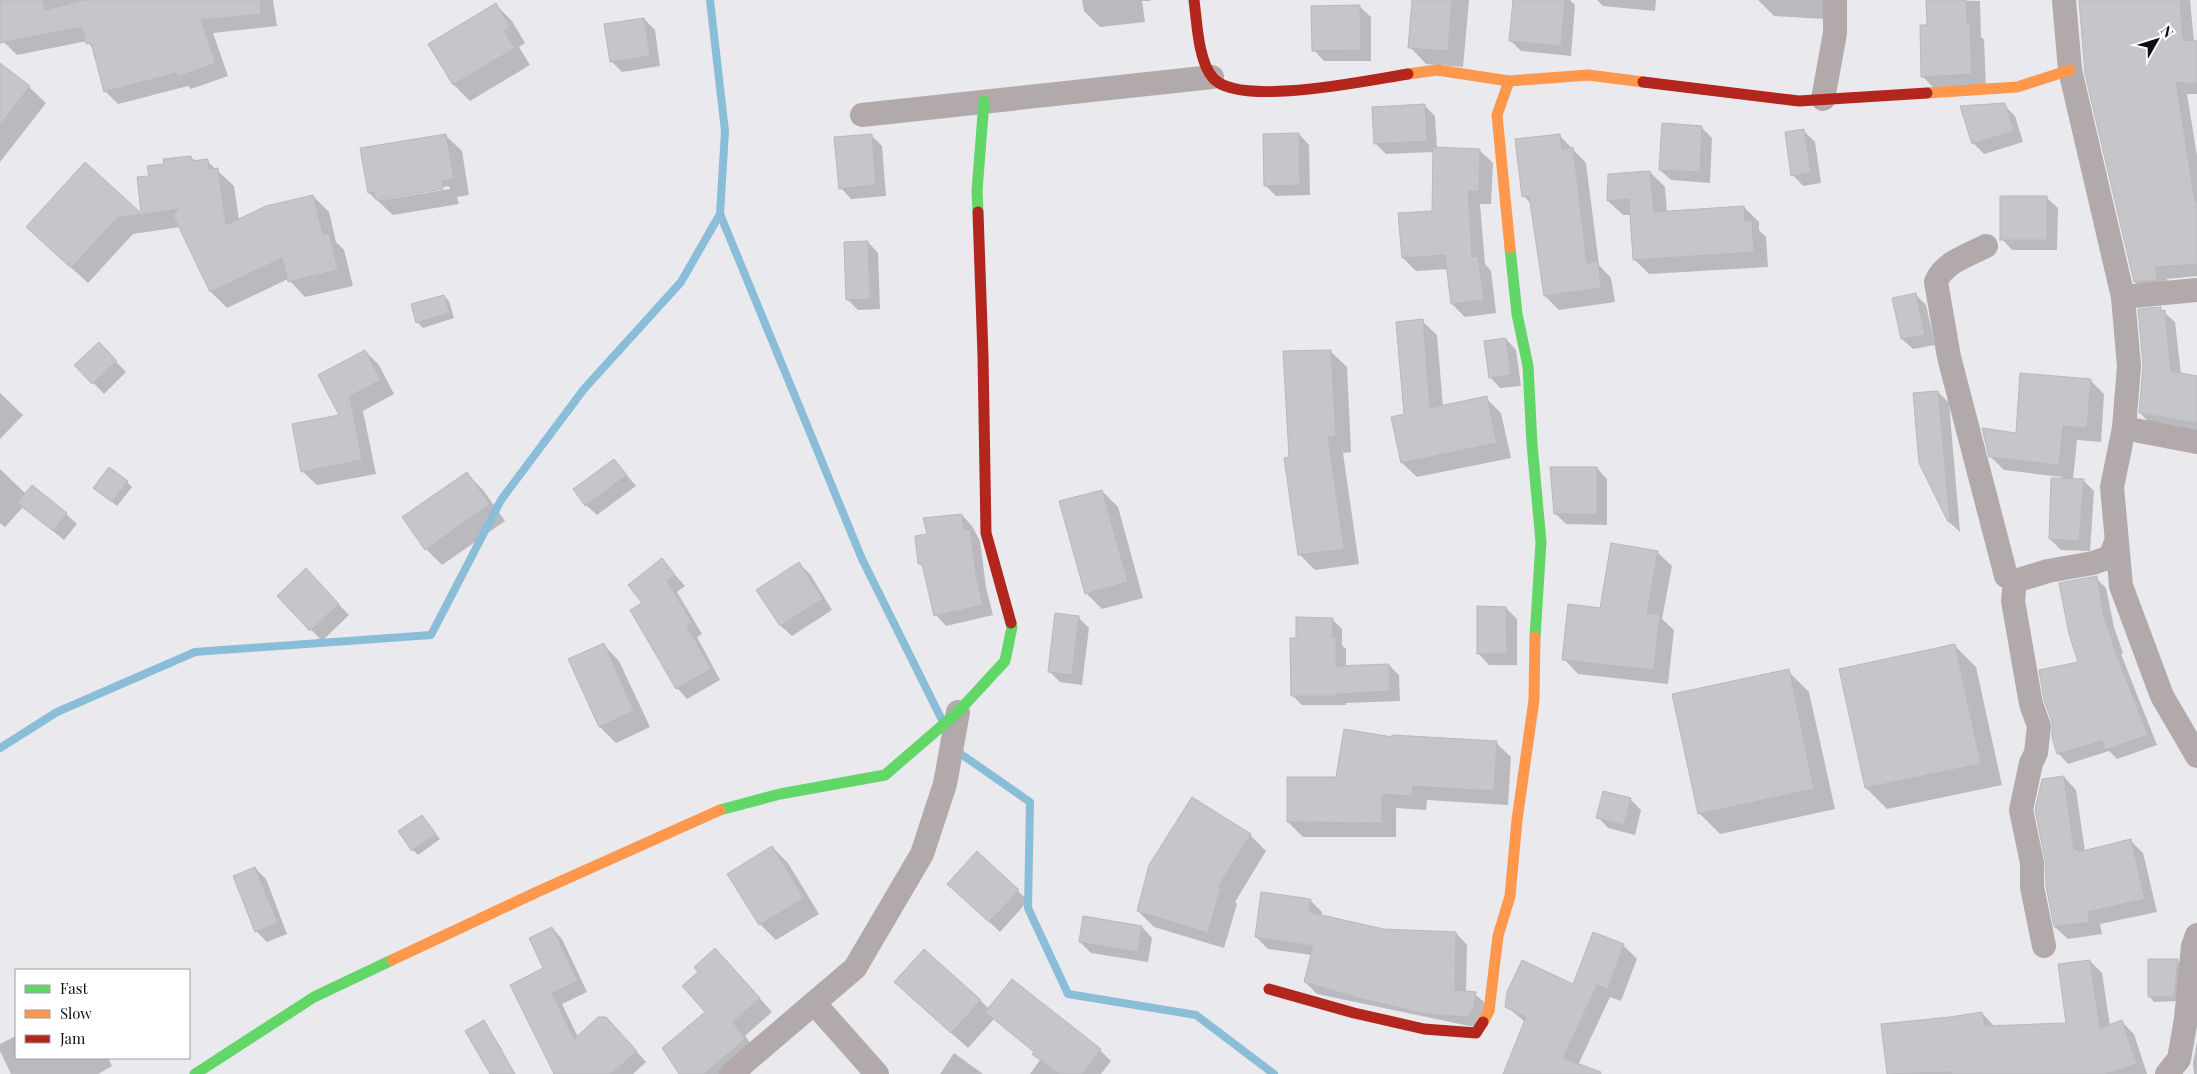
<svg xmlns="http://www.w3.org/2000/svg" width="2197" height="1074" font-family="'Playfair Display',serif">
  <style>
    .shadow { fill: #0003; fill-rule: evenodd }
    .lines { fill: none; stroke-linecap: round; stroke-linejoin: round }
    .stream { stroke: #8abdd8; stroke-width: 8 }
    .building { fill: #c6c6ca; stroke: #b9b9bd }
    .street { stroke: #b2a9ab; stroke-width: 24 }
    .fast { stroke: #63d668; stroke-width: 11 }
    .slow { stroke: #ff974d; stroke-width: 11 }
    .jam { stroke: #b3261e; stroke-width: 11 }
  </style>
  <rect width="100%" height="100%" fill="#e9e9ee"/>
  <!-- shadow -->
  <g class="shadow">
    <path d="M0,0H273L277,26L213,33L228,76L191,89L188,86L118,104L105,91L94,50L87,41L17,55L4,42L0,22Z"/>
    <path d="M1082,0H1150V1H1142L1145,22L1100,27L1084,11Z"/>
    <path d="M1413,0H1469L1463,67L1426,64L1410,47Z"/>
    <path d="M1514,0H1570L1575,5L1571,56L1521,51L1510,40Z"/>
    <path d="M1597,0H1656L1655,11L1603,6Z"/>
    <path d="M1758,0H1825L1824,19L1774,16Z"/>
    <path d="M1928,0L1980,1L1981,37L1984,40L1986,88L1937,91L1923,77L1921,27L1928,26Z"/>
    <path d="M2080,0H2190L2194,42L2197,43V94H2187L2197,156V276L2167,279L2168,292L2147,294L2135,282Z"/>
    <path d="M496,5L512,21L525,43L519,47L530,65L470,101L454,85L430,44Z"/>
    <path d="M1360,7L1371,17V61H1324L1314,50Z"/>
    <path d="M644,19L655,30L660,66L622,72L611,61Z"/>
    <path d="M0,64L29,87L46,103L0,162Z"/>
    <path d="M1424,105L1435,116L1437,149L1479,150L1493,163L1491,204H1480L1485,264L1491,271L1496,313L1465,317L1452,304L1448,269L1416,271L1403,258L1433,212L1434,152L1386,154L1376,144Z"/>
    <path d="M2004,105L2015,116L2023,142L1984,154L1973,143Z"/>
    <path d="M1701,127L1712,138L1710,183L1671,180L1660,170Z"/>
    <path d="M1804,131L1815,142L1821,183L1803,186L1793,175Z"/>
    <path d="M1299,134L1309,145L1310,195L1276,196L1265,185Z"/>
    <path d="M445,135L462,151L469,195L457,197L459,204L393,215L369,193ZM449,186L450,189L381,200V197Z"/>
    <path d="M871,135L882,146L886,196L851,199L841,188Z"/>
    <path d="M1560,136L1586,163L1599,265L1611,278L1615,302L1559,310L1545,296L1532,205L1524,196Z"/>
    <path d="M191,157L196,162L207,161L234,186L239,220L313,196L329,212L336,242L344,250L353,286L305,297L288,279L227,308L211,292L180,227L133,234L88,283L44,243L85,163L143,216L138,179L150,177L165,165Z"/>
    <path d="M1650,172L1665,187L1667,212L1744,207L1759,222V230L1766,237L1768,267L1649,274L1634,259L1631,215H1623L1608,201Z"/>
    <path d="M2047,198L2058,208L2057,250H2012L2002,239Z"/>
    <path d="M868,242L878,253L880,309L858,310L847,299Z"/>
    <path d="M1916,295L1926,305L1935,345L1913,349L1902,339Z"/>
    <path d="M444,296L449,301L454,318L423,328L418,323L412,305Z"/>
    <path d="M2160,309L2175,322L2181,374L2197,377V431L2151,424L2140,413Z"/>
    <path d="M1422,321L1437,335L1443,407L1486,398L1501,413L1511,458L1417,477L1402,463L1405,415Z"/>
    <path d="M1506,339L1516,350L1521,386L1500,388L1490,377Z"/>
    <path d="M99,344L126,372L104,394L76,365Z"/>
    <path d="M365,351L379,365L394,394L363,411L376,474L317,485L302,471L341,416Z"/>
    <path d="M1330,351L1347,367L1351,452L1343,453L1359,564L1315,570L1299,554Z"/>
    <path d="M2090,380L2104,394L2101,442L2077,440L2073,480H2083L2094,491L2090,551L2061,550L2050,539L2062,477L2004,470L1990,456Z"/>
    <path d="M1938,392L1949,403L1960,532L1949,522Z"/>
    <path d="M0,393L23,415L0,439Z"/>
    <path d="M614,460L636,486L597,515L586,505Z"/>
    <path d="M1597,468L1607,479V525L1566,524L1555,513Z"/>
    <path d="M0,469L26,494L66,514L77,524L64,540L23,507L5,527L0,523Z"/>
    <path d="M467,474L483,490L505,521L442,565L426,549Z"/>
    <path d="M127,482L132,487L117,506L94,488Z"/>
    <path d="M1102,491L1118,507L1143,598L1102,609L1086,593Z"/>
    <path d="M962,515L972,526L980,541L986,587L993,615L946,626L936,615L924,568L920,564L929,535Z"/>
    <path d="M1657,552L1672,566L1662,619L1674,630L1668,684L1578,674L1564,659L1601,609Z"/>
    <path d="M662,560L685,586L677,592L702,634L697,637L720,680L687,699L677,688L644,603Z"/>
    <path d="M799,564L810,574L832,610L792,636L781,626L758,590Z"/>
    <path d="M2096,578L2106,588L2114,627L2123,653L2121,654L2157,745L2117,759L2109,751L2068,764L2058,753Z"/>
    <path d="M316,581L349,615L322,641L279,596Z"/>
    <path d="M1506,608L1517,619V665H1489L1479,654Z"/>
    <path d="M1078,617L1089,628L1082,685L1060,682L1049,671Z"/>
    <path d="M1332,619L1342,629V645L1346,649V667L1389,665L1399,675L1400,701L1346,703V705H1302L1292,695L1297,639Z"/>
    <path d="M603,644L619,661L650,727L616,743L600,727Z"/>
    <path d="M1955,646L1976,667L2002,785L1887,809L1866,788Z"/>
    <path d="M1788,671L1809,692L1835,809L1720,834L1699,813Z"/>
    <path d="M1393,738L1496,743L1511,757L1508,805L1427,800L1426,810L1396,808V837H1303L1288,822L1338,779Z"/>
    <path d="M2064,777L2076,790L2085,851L2131,841L2143,853L2157,912L2100,924L2102,934L2068,939L2055,927L2047,860Z"/>
    <path d="M1192,799L1250,835L1266,851L1235,902L1237,904L1224,948L1154,927L1138,911Z"/>
    <path d="M1630,799L1641,810L1635,835L1608,828L1598,817Z"/>
    <path d="M422,816L440,839L418,855L413,850Z"/>
    <path d="M772,847L788,863L819,914L776,940L760,924L729,874Z"/>
    <path d="M255,868L266,879L287,934L267,942L256,931Z"/>
    <path d="M1018,891L1028,901L1000,932L960,894Z"/>
    <path d="M1310,900L1322,912L1321,916L1383,930L1456,933L1467,945L1466,993L1475,994L1487,1005L1479,1028L1317,994L1305,982L1312,955L1268,949L1256,937Z"/>
    <path d="M1142,927L1152,938L1148,962L1091,953L1080,942Z"/>
    <path d="M552,928L562,939L587,992L562,1004L578,1037L617,1030L646,1062L633,1074H555L545,969Z"/>
    <path d="M1594,934L1624,946L1637,959L1621,1001L1610,997L1578,1065L1602,1074H1505L1525,1022L1507,1007L1574,986Z"/>
    <path d="M2177,960L2182,965L2179,1001L2154,1002L2149,996Z"/>
    <path d="M2090,961L2102,973L2110,1026L2122,1022L2134,1034L2147,1074H1888L1883,1025L1951,1019L1982,1013L1995,1027L2068,1024Z"/>
    <path d="M728,963L772,1012L745,1036L757,1052L732,1074H681L664,1048L707,1012Z"/>
    <path d="M912,998L980,1000L989,1009L1100,1050L1111,1061L1101,1074H1030L1040,1060L1035,1053L994,1019L968,1048Z"/>
    <path d="M484,1022L503,1051L486,1061Z"/>
    <path d="M16,1036V1058H108L112,1066L98,1074H11L0,1051V1044Z"/>
    <path d="M2197,1042V1074H2194L2193,1063Z"/>
    <path d="M954,1053L983,1074H940Z"/>
  </g>
  <g class="lines">
    <!-- stream -->
    <g class="stream">
      <path d="M710,0L725,131L720,214L862,559L942,720"/>
      <path d="M0,748L57,712L195,652L431,635L501,500L584,389L681,282L720,214"/>
      <path d="M956,748L958,752L1030,802L1028,908L1068,994L1196,1015L1274,1074"/>
    </g>
  </g>
  <!-- building -->
  <g class="building">
    <path d="M0,0H43L45,10L84,0H260L261,14L201,20L216,63L177,77L176,73L104,92L91,43L86,44L82,27L0,43Z"/>
    <path d="M1412,0H1452L1448,51L1408,48Z"/>
    <path d="M1513,0H1565L1561,46L1509,41Z"/>
    <path d="M1926,0H1966L1967,24H1970L1972,74L1921,77L1920,25H1927Z"/>
    <path d="M2079,0H2180L2183,40L2197,41V84L2176,82L2195,201H2197V264L2155,267L2157,280L2134,282L2085,74Z"/>
    <path d="M496,3L510,27L504,31L515,48L453,85L428,44Z"/>
    <path d="M1360,5L1361,50L1312,51L1311,6Z"/>
    <path d="M644,18L650,56L610,62L604,24Z"/>
    <path d="M0,63L30,86L0,125Z"/>
    <path d="M2005,103L2014,131L1972,144L1960,106Z"/>
    <path d="M1425,104L1427,141L1374,144L1372,107Z"/>
    <path d="M1662,123L1702,126L1700,172L1659,170Z"/>
    <path d="M1804,129L1811,173L1791,176L1785,132Z"/>
    <path d="M1299,133L1300,185L1264,186L1263,134Z"/>
    <path d="M446,134L454,179L442,181L443,189L376,200L374,192L368,193L360,148Z"/>
    <path d="M872,134L876,185L839,189L834,137Z"/>
    <path d="M1560,134L1562,149L1573,147L1587,263L1598,262L1601,288L1544,296L1529,196L1522,197L1515,139Z"/>
    <path d="M1433,147L1480,149L1479,191H1468L1472,257L1478,256L1484,300L1451,304L1445,255L1402,258L1398,213L1432,211Z"/>
    <path d="M191,156L192,161L208,159L209,169L218,168L226,225L266,206L313,195L323,234L329,233L338,270L288,282L282,258L210,292L173,215L179,209L117,218L71,268L26,227L85,162L141,213L137,177L149,176L147,166L164,164L163,159Z"/>
    <path d="M1650,171L1654,212L1744,206L1745,221H1752L1754,252L1633,260L1629,199L1607,201L1608,174Z"/>
    <rect x="2000" y="196" width="47" height="44"/>
    <path d="M868,241L870,299L846,300L844,242Z"/>
    <path d="M1916,293L1925,335L1901,339L1892,298Z"/>
    <path d="M444,295L450,313L416,323L411,304Z"/>
    <path d="M2161,307V311L2165,310L2171,371L2197,376V423L2139,413L2143,365L2138,309Z"/>
    <path d="M1423,319L1430,408L1487,396L1497,443L1401,463L1391,417L1404,414L1396,322Z"/>
    <path d="M1506,338L1511,375L1489,378L1484,341Z"/>
    <path d="M99,342L117,361L92,384L74,365Z"/>
    <path d="M365,350L381,380L350,396L362,460L301,472L292,424L339,415L318,375Z"/>
    <path d="M1331,350L1336,437H1328L1344,549L1298,555L1284,458L1289,457L1283,351Z"/>
    <path d="M2020,373L2091,379L2087,428L2063,426L2059,465L1989,457L1982,428L2016,433Z"/>
    <path d="M1938,391L1950,522H1948L1919,463L1913,393Z"/>
    <path d="M614,459L627,475L585,506L573,489Z"/>
    <path d="M109,467L128,481L112,502L93,488Z"/>
    <path d="M1550,467H1597V514H1554Z"/>
    <path d="M467,472L490,504L425,550L402,517Z"/>
    <path d="M2051,478L2084,479L2079,541L2049,539Z"/>
    <path d="M32,485L67,513L53,531L17,503Z"/>
    <path d="M1102,490L1128,582L1085,594L1059,501Z"/>
    <path d="M962,514L964,530L970,529L976,575L983,605L934,616L922,564H918L915,536L927,534L923,518Z"/>
    <path d="M1611,543L1658,551L1647,613L1660,615L1654,670L1562,660L1568,604L1600,608Z"/>
    <path d="M662,558L675,575L667,581L692,622L687,626L711,669L676,689L630,610L642,603L628,585Z"/>
    <path d="M799,562L823,599L780,626L756,590Z"/>
    <path d="M306,568L339,604L310,631L277,596Z"/>
    <path d="M2097,576L2104,616L2113,643H2112L2148,735L2105,750L2102,741L2057,754L2052,737V722L2044,700L2039,670L2078,662L2069,634L2059,583Z"/>
    <path d="M1477,606L1506,607L1507,654H1477Z"/>
    <path d="M1055,613L1079,616L1072,675L1048,672Z"/>
    <path d="M1296,617L1333,618L1332,638H1336V666L1389,664L1390,691L1337,694V696H1291L1290,638H1296Z"/>
    <path d="M604,643L634,711L599,727L568,659Z"/>
    <path d="M1955,644L1981,764L1865,788L1839,669Z"/>
    <path d="M1789,669L1814,789L1698,814L1672,694Z"/>
    <path d="M1344,729L1392,737V735L1497,741L1494,791L1413,786L1412,796L1382,794V823L1287,822V777H1336Z"/>
    <path d="M2064,776L2074,850L2078,849V852L2131,839L2145,899L2088,912L2090,922L2054,927L2046,886L2045,860L2035,810L2042,779Z"/>
    <path d="M1603,791L1631,798L1624,825L1596,818Z"/>
    <path d="M1192,797L1251,834L1218,887H1221L1208,933L1137,911L1149,865Z"/>
    <path d="M422,815L436,834L412,851L398,831Z"/>
    <path d="M772,846L804,898L759,925L727,874Z"/>
    <path d="M977,851L1019,890L989,922L947,884Z"/>
    <path d="M255,867L278,923L255,932L233,876Z"/>
    <path d="M1261,892L1311,899L1309,912L1383,929L1456,932L1455,990L1476,992L1474,1006L1468,1017L1426,1014L1358,998L1304,982L1313,946L1255,937Z"/>
    <path d="M1083,916L1142,926L1138,952L1079,942Z"/>
    <path d="M552,927L578,981L552,993L574,1039L598,1017H606L637,1051L611,1074H554L510,985L543,968L529,938Z"/>
    <path d="M1593,932L1624,944L1608,989L1597,985L1563,1058L1601,1072L1600,1074H1503L1526,1017L1505,1007L1507,992L1522,960L1573,984Z"/>
    <path d="M715,948L760,998L733,1022L745,1039L704,1074H679L662,1048L705,1012L682,986L698,972L694,967Z"/>
    <path d="M924,949L981,1000L951,1033L894,982Z"/>
    <path d="M2148,959H2178L2174,997H2148Z"/>
    <path d="M2090,960L2100,1028L2122,1020L2137,1064L2105,1074H1951V1072L1887,1074L1881,1024L1950,1017L1982,1012L1985,1026L2066,1023L2058,964Z"/>
    <path d="M1012,979L1101,1049L1083,1074H1059L1032,1054L1034,1052L985,1012Z"/>
    <path d="M484,1020L515,1074H490L465,1031Z"/>
  </g>
  <g class="lines">
    <!-- street -->
    <g class="street">
      <path d="M2064,0L2070,70L2123,297L2129,366L2124,428L2112,487L2121,586L2162,696L2197,756"/>
      <path d="M1823,99L1835,33V0"/>
      <path d="M862,115L1212,77"/>
      <path d="M1986,246C1968,255 1943,263 1936,282L1949,357L2006,576L2015,581L2048,571L2093,563L2110,557L2116,542"/>
      <path d="M2123,297L2197,290"/>
      <path d="M2124,428L2197,442"/>
      <path d="M2015,581L2013,601L2031,704L2039,726L2036,753L2031,763L2021,810L2032,863V887L2044,946"/>
      <path d="M814,1003L877,1074"/>
      <path d="M731,1074L855,968L922,854L945,784L958,712"/>
      <path d="M2167,1074L2179,1059L2186,1019L2193,946L2197,935"/>
    </g>
    <!-- fast -->
    <g class="fast">
      <path d="M978,212L977,191L984,101"/>
      <path d="M1510,248L1517,314L1528,366L1532,444L1541,542L1535,637"/>
      <path d="M720,810L780,794L885,775L958,712L1005,661L1012,627L1011,623"/>
      <path d="M195,1074L314,997L392,960"/>
    </g>
    <!-- slow -->
    <g class="slow">
      <path d="M1408,74L1437,70L1509,81L1588,75L1643,82"/>
      <path d="M1509,81L1497,115L1510,248"/>
      <path d="M1927,93L2017,87L2070,70"/>
      <path d="M392,960L537,892L720,810"/>
      <path d="M1483,1022L1489,1011L1498,936L1510,896L1517,820L1534,700L1535,637"/>
    </g>
    <!-- jam -->
    <g class="jam">
      <path d="M1194,0C1197,22 1198,61 1213,78C1239,108 1369,80 1408,74"/>
      <path d="M1643,82L1799,101L1927,93"/>
      <path d="M978,212L983,356L986,533L1011,623"/>
      <path d="M1269,989L1354,1013L1424,1029L1476,1033L1483,1022"/>
    </g>
  </g>
  <!-- legend -->
  <rect x="15" y="969" width="175" height="90" fill="#ffffff" stroke="#9f9fa0"/>
  <rect x="25" y="985" width="25" height="8" fill="#63d668" stroke="#9f9fa0"/>
  <text x="60" y="994" font-size="15" fill="#0f0f12">Fast</text>
  <rect x="25" y="1010" width="25" height="8" fill="#ff974d" stroke="#9f9fa0"/>
  <text x="60" y="1019" font-size="15" fill="#0f0f12">Slow</text>
  <rect x="25" y="1035" width="25" height="8" fill="#b3261e" stroke="#9f9fa0"/>
  <text x="60" y="1044" font-size="15" fill="#0f0f12">Jam</text>
  <!-- north arrow -->
  <g transform="translate(2157 40) rotate(51)" stroke="#ffffff" stroke-width="4" paint-order="stroke">
  <path d="M0-4L9 19L0 12L-9 19Z" fill="#0f0f12"/>
  <text y="-8" font-size="14" font-weight="bold" text-anchor="middle" fill="#0f0f12">N</text>
  </g>
</svg>
